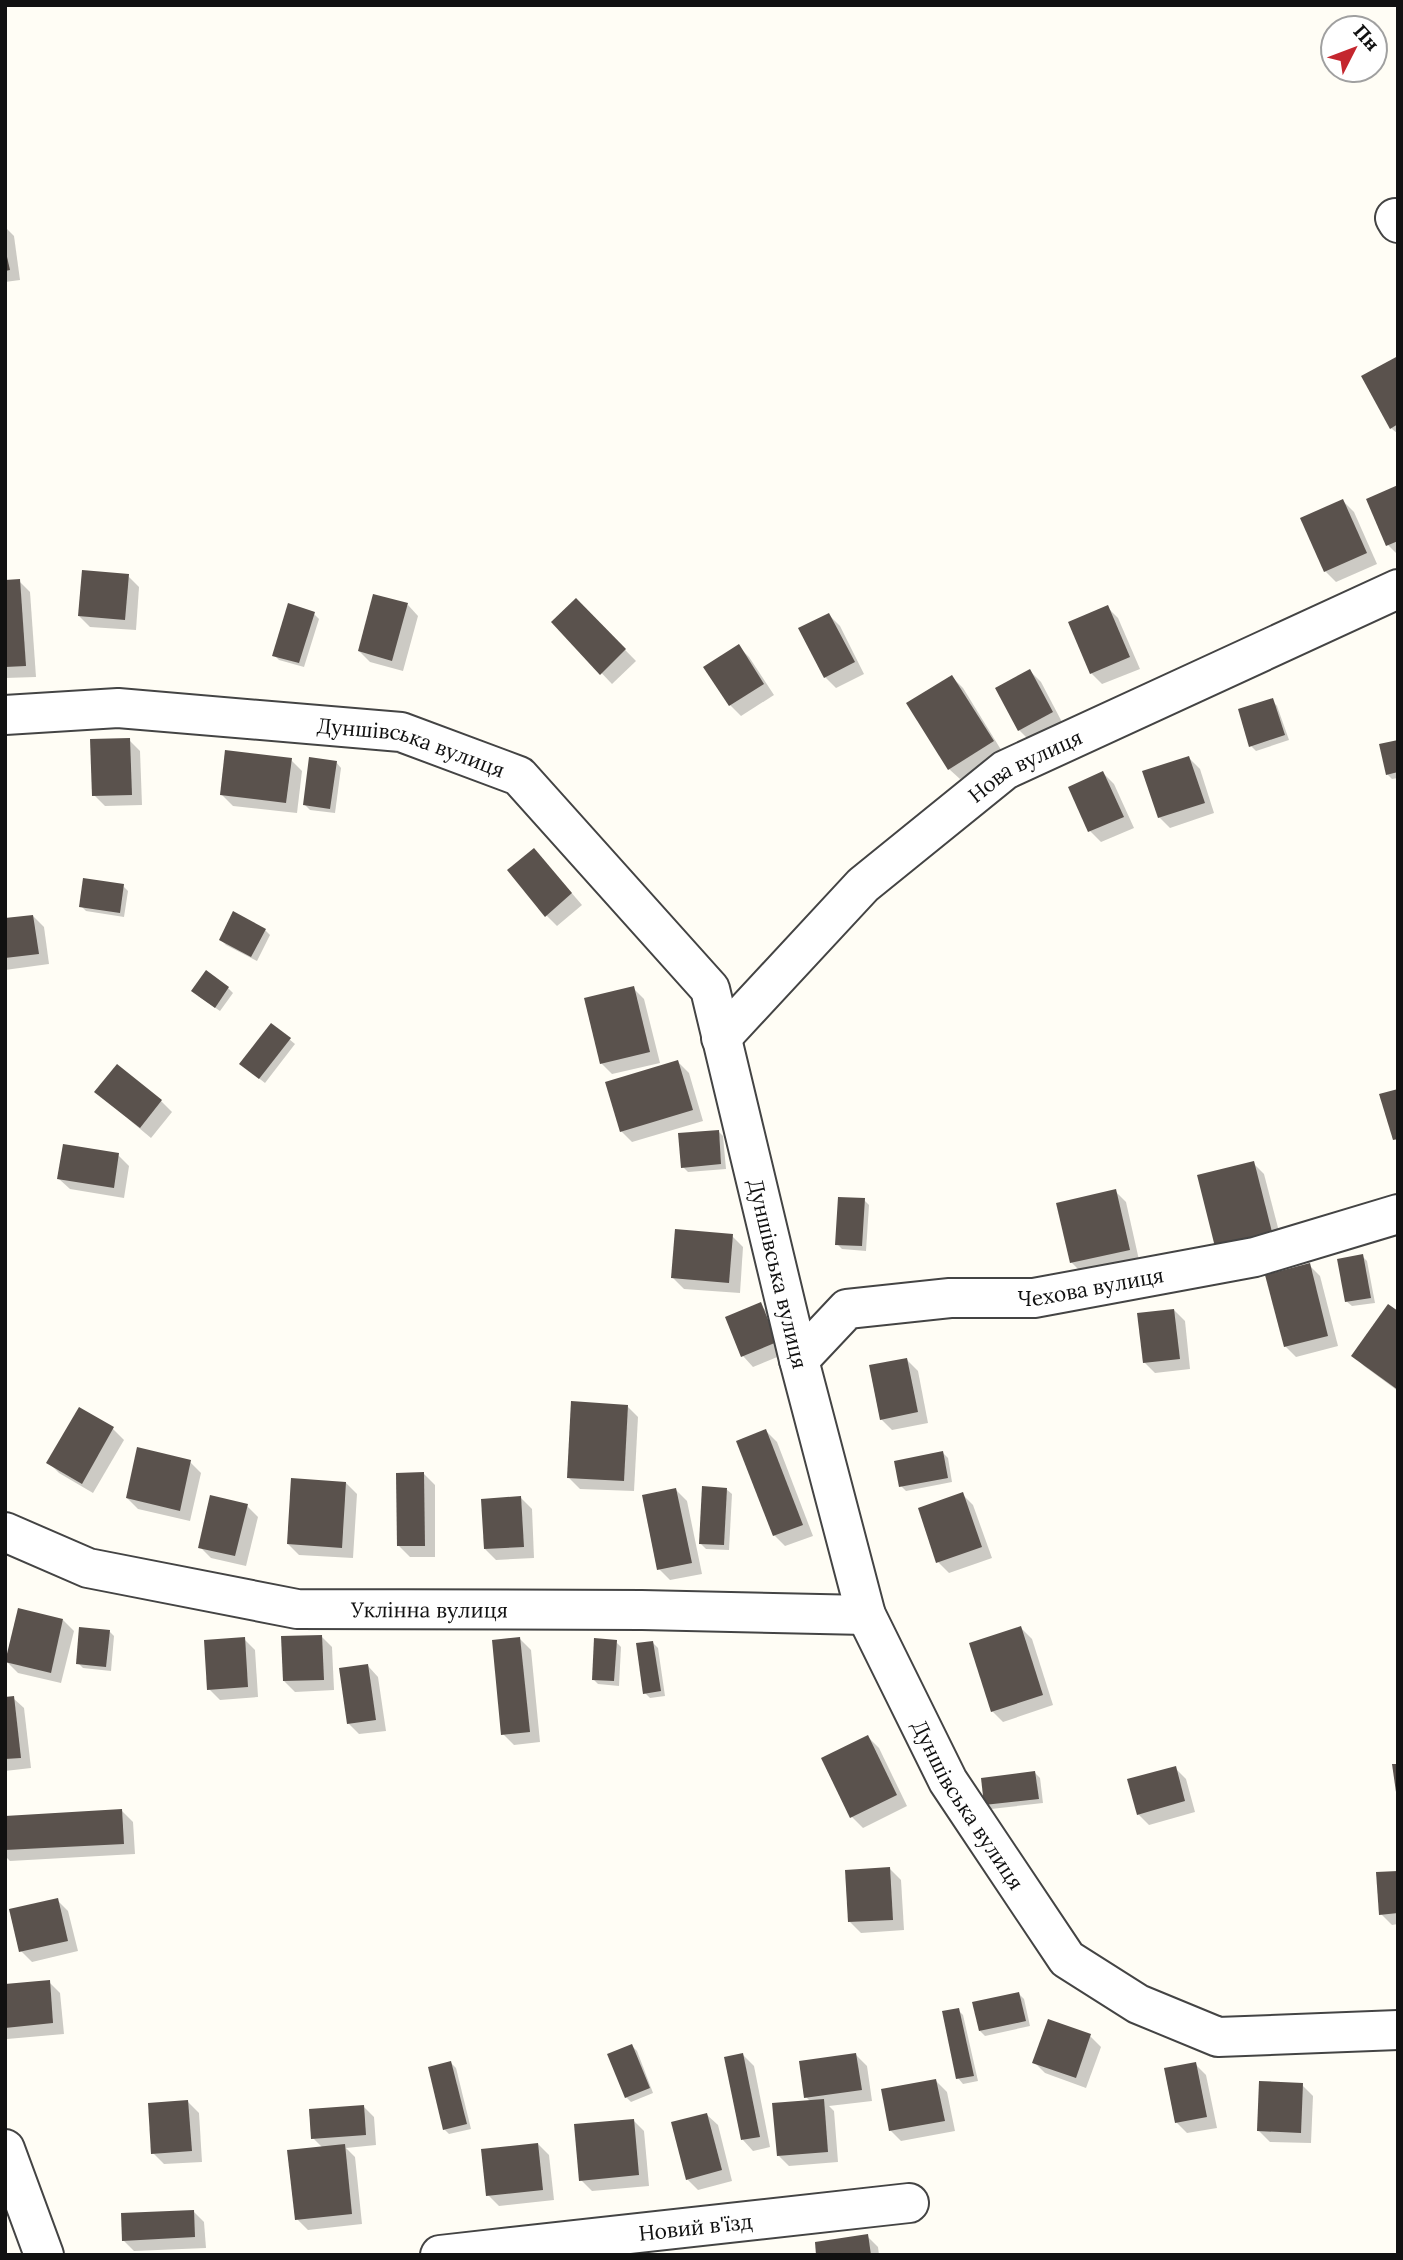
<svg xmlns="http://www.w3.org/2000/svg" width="1403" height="2260" font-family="Lora,serif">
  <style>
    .shadow { fill: #0003 }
    .building { fill: #5a524d }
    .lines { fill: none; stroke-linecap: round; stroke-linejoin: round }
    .minor-casing { stroke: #444; stroke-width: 42 }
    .minor { stroke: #fff; stroke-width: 38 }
    .labels { text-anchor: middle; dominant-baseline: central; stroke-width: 7; stroke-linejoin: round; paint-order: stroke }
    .street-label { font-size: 21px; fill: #111; stroke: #fff }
  </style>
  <rect width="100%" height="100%" fill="#fffdf5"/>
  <!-- shadow -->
  <g class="shadow">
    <path d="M5,227L14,236L20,280L5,282Z"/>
    <path d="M1398,358V434L1391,428Z"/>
    <path d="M1398,487V555L1388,545Z"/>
    <path d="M1343,501L1354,512L1377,564L1336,582L1325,571Z"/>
    <path d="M128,576L139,587L136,630L90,627L79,616Z"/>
    <path d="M19,581L30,592L36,677L5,678V582Z"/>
    <path d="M576,600L636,661L612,684L553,622Z"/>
    <path d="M408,605L418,616L403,671L370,662L359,651Z"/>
    <path d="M1107,607L1118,618L1140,669L1102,684L1091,673Z"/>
    <path d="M314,614L319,619L304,667L279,660L274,655Z"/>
    <path d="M829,615L840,626L864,674L836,688L825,677Z"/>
    <path d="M738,646L749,657L774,695L741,716L730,705Z"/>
    <path d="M1030,671L1041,682L1063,724L1030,741L1019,730Z"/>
    <path d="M952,677L963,688L1003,753L960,779L949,769Z"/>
    <path d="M1272,700L1277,706L1289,740L1256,751L1251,746Z"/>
    <path d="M129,740L140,751L142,805L105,806L94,795Z"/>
    <path d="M1398,742V778L1392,779L1387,774Z"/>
    <path d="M1189,758L1200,769L1214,813L1170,828L1159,817Z"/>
    <path d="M291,760L302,771L297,813L233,806L222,795Z"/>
    <path d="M336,762L341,768L335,813L310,810L305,805Z"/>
    <path d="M1103,773L1114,784L1134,828L1101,842L1090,831L1070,788Z"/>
    <path d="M544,861L582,905L557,926L546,915Z"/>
    <path d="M123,886L128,891L124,917L86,911L81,906Z"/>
    <path d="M33,916L44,927L49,964L5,970V920Z"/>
    <path d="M265,930L270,935L257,961L226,945L221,940Z"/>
    <path d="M228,988L233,993L220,1011L198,996Z"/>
    <path d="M633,988L644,999L660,1063L612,1074L601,1063Z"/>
    <path d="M272,1025L295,1044L265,1083L247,1069Z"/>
    <path d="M678,1062L689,1073L703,1121L632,1142L621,1131Z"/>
    <path d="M161,1101L172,1112L151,1138L108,1102Z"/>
    <path d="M718,1131L723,1136L726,1169L688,1172L683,1167Z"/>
    <path d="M118,1155L129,1166L124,1198L70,1189L59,1179Z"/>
    <path d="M1253,1163L1264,1174L1282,1243L1228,1257Z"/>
    <path d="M1115,1191L1126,1202L1139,1260L1082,1273L1071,1262Z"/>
    <path d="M864,1200L869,1205L866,1251L842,1249L837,1244Z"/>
    <path d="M732,1236L743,1247L740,1293L684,1289L673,1278Z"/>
    <path d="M1362,1256L1367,1261L1375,1303L1352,1306L1346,1301Z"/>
    <path d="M1309,1265L1320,1276L1338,1346L1296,1357L1285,1346Z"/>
    <path d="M760,1305L771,1315L787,1353L753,1367L743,1356Z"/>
    <path d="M1174,1310L1185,1321L1190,1369L1155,1373L1144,1362Z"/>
    <path d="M1398,1313V1391L1364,1366L1353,1355Z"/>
    <path d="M907,1360L918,1371L928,1423L892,1430L881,1419Z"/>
    <path d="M627,1406L638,1417L634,1491L580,1489L569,1478Z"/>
    <path d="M79,1409L113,1429L124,1440L93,1493L59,1473L48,1462Z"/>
    <path d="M766,1431L777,1442L813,1536L785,1546L774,1535Z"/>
    <path d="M943,1453L948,1458L952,1482L906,1491L901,1486Z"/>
    <path d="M190,1462L201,1473L190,1521L138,1509L127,1498Z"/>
    <path d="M424,1474L435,1485V1557H410L399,1546Z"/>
    <path d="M346,1483L357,1494L353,1558L299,1555L288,1544Z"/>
    <path d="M726,1489L732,1494L729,1550L706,1549L701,1544Z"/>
    <path d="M676,1490L687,1501L702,1574L670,1580L659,1569Z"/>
    <path d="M962,1494L973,1505L992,1558L949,1573L938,1562Z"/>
    <path d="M521,1498L532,1509L534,1558L496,1560L485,1549Z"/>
    <path d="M247,1506L258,1517L246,1566L211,1558L200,1547Z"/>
    <path d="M63,1620L74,1631L61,1683L18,1673L7,1662Z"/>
    <path d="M1021,1628L1032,1639L1053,1705L1003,1722L992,1711Z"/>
    <path d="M109,1631L114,1636L111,1671L83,1668L78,1663Z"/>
    <path d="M321,1636L332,1647L334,1690L295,1692L284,1681Z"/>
    <path d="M244,1639L255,1650L258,1697L220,1700L209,1689Z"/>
    <path d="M520,1639L531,1650L540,1742L514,1745L503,1734Z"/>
    <path d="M616,1642L621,1647L619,1686L598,1684L593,1679Z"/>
    <path d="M653,1643L658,1648L665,1696L650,1698L645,1693Z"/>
    <path d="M368,1666L378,1677L386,1731L359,1734L348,1723Z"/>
    <path d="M5,1698H13L24,1708L31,1768L5,1771Z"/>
    <path d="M868,1737L879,1748L907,1806L863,1828L852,1817L823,1759Z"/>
    <path d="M1175,1768L1186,1779L1195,1812L1149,1825L1138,1814Z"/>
    <path d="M1035,1773L1040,1778L1043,1803L991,1809L986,1804Z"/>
    <path d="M122,1811L133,1822L135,1854L10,1861L5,1856V1817Z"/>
    <path d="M890,1869L901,1880L904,1930L861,1933L850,1922Z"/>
    <path d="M1398,1872V1924L1392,1925L1381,1914Z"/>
    <path d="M57,1900L68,1911L78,1951L32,1962L21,1951Z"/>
    <path d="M49,1982L60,1993L64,2034L7,2039L5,1986Z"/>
    <path d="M1019,1994L1024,1999L1030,2026L985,2036L980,2031Z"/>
    <path d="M958,2010L963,2015L978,2081L963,2084L958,2078Z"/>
    <path d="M1090,2036L1101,2047L1086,2088L1045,2073L1034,2062Z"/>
    <path d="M632,2046L637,2051L653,2093L631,2102L626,2097Z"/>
    <path d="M743,2055L754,2066L770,2147L753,2151L743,2140Z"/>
    <path d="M856,2055L867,2066L872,2101L829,2106L834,2111L838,2162L789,2166L778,2155L810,2101L806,2097Z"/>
    <path d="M451,2063L456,2068L471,2129L449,2134L444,2129Z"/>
    <path d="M1195,2064L1206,2075L1217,2128L1187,2133L1176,2122Z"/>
    <path d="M936,2081L947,2092L955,2131L901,2141L890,2130Z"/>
    <path d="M1302,2085L1313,2096L1311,2143L1270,2142L1259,2131Z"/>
    <path d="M188,2102L199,2113L202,2162L164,2164L153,2153Z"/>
    <path d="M363,2106L374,2117L376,2145L346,2148L355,2157L362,2224L308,2230L297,2219L323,2148L313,2138Z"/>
    <path d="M707,2115L718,2125L732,2181L698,2190L687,2179Z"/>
    <path d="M633,2120L644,2131L649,2186L592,2191L581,2180Z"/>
    <path d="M538,2144L549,2155L554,2200L499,2206L488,2195Z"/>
    <path d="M193,2211L204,2222L206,2248L134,2251L123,2240Z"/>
    <path d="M867,2236L878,2247L879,2255H818Z"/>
  </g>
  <!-- building -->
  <g class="building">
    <path d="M5,248L10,270L5,271Z"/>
    <path d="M1398,356V424L1390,429L1361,376Z"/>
    <path d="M1398,485V541L1386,546L1366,499Z"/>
    <path d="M1343,499L1367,553L1324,572L1300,518Z"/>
    <path d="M82,570L129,574L125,620L78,616Z"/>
    <path d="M20,579L26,666L5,667V580Z"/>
    <path d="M373,594L408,603L392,661L358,651Z"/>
    <path d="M576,598L626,649L600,675L551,622Z"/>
    <path d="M288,603L315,612L299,663L272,656Z"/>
    <path d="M1108,605L1130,657L1090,674L1068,622Z"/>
    <path d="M829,613L855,662L824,678L798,628Z"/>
    <path d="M739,644L764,684L729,706L703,667Z"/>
    <path d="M1030,669L1053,712L1018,731L995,688Z"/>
    <path d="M952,675L994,741L948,770L906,703Z"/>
    <path d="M1273,698L1285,735L1249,747L1238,709Z"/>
    <path d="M130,738L132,795L92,796L90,739Z"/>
    <path d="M1398,740V772L1386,775L1379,744Z"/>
    <path d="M225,750L292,758L286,803L220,795Z"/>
    <path d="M1189,756L1205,803L1158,818L1142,771Z"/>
    <path d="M309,757L337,761L330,809L303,805Z"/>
    <path d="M1103,771L1124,817L1088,832L1068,787Z"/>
    <path d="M534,848L572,893L545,917L507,870Z"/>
    <path d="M83,878L124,884L120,913L79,907Z"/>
    <path d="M233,911L266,929L251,957L219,940Z"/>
    <path d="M33,915L39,954L5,958V918Z"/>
    <path d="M206,970L229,987L215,1008L191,991Z"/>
    <path d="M634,986L650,1052L600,1064L584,998Z"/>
    <path d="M271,1023L291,1038L259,1079L239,1064Z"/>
    <path d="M678,1060L693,1110L620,1132L605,1082Z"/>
    <path d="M117,1064L162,1100L140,1128L94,1092Z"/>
    <path d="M1398,1089V1139L1393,1140L1379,1094Z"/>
    <path d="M719,1130L721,1164L681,1168L678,1133Z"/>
    <path d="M63,1144L119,1153L114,1188L57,1179Z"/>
    <path d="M1254,1161L1272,1232L1215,1247L1197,1175Z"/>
    <path d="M1116,1189L1130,1250L1070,1263L1056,1203Z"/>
    <path d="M838,1197L865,1198L862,1246L835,1245Z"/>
    <path d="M675,1229L733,1234L729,1283L671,1278Z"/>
    <path d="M1363,1254L1371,1298L1345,1302L1337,1259Z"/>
    <path d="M1310,1263L1328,1336L1284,1347L1265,1275Z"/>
    <path d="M761,1302L777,1342L741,1357L725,1317Z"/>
    <path d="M1388,1304L1398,1311V1390L1351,1356Z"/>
    <path d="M1174,1309L1180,1359L1143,1363L1137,1313Z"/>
    <path d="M907,1358L918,1412L880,1420L869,1365Z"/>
    <path d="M571,1401L628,1405L624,1481L567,1478Z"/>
    <path d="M79,1407L114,1427L82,1484L46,1463Z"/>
    <path d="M766,1429L803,1525L773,1536L736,1441Z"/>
    <path d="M137,1447L191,1460L180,1511L126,1498Z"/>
    <path d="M943,1451L948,1478L899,1487L894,1461Z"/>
    <path d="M424,1472L425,1546H397L396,1473Z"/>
    <path d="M291,1478L346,1482L342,1548L287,1544Z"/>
    <path d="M702,1486L727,1488L724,1545L699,1544Z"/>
    <path d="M676,1488L692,1563L657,1570L642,1495Z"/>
    <path d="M963,1492L982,1547L936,1563L918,1508Z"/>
    <path d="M210,1495L248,1504L235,1556L198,1548Z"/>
    <path d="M521,1496L524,1547L484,1549L481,1499Z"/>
    <path d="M18,1608L63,1619L51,1673L5,1662Z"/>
    <path d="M1021,1626L1043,1695L991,1712L969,1643Z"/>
    <path d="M79,1627L110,1630L106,1667L76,1664Z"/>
    <path d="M322,1635L324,1680L283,1681L281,1636Z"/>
    <path d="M245,1637L248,1687L207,1690L204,1640Z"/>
    <path d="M520,1637L530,1732L501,1735L492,1640Z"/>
    <path d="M594,1638L617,1640L614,1681L592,1680Z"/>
    <path d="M653,1641L661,1691L643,1694L636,1643Z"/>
    <path d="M368,1664L376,1720L347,1724L339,1668Z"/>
    <path d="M14,1696L21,1758L5,1759V1697Z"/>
    <path d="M868,1735L897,1795L850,1818L821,1758Z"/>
    <path d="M1392,1764H1398V1791L1396,1792Z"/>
    <path d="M1176,1766L1185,1801L1137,1815L1127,1779Z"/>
    <path d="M1035,1771L1039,1799L984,1805L981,1778Z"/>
    <path d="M122,1809L124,1844L5,1850V1816Z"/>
    <path d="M890,1867L893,1920L848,1922L845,1870Z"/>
    <path d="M1398,1871V1913L1379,1915L1376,1872Z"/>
    <path d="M58,1898L68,1941L19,1952L9,1909Z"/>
    <path d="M50,1980L53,2023L5,2028V1984Z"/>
    <path d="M1019,1992L1026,2021L979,2031L972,2002Z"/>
    <path d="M959,2008L974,2076L956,2079L942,2011Z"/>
    <path d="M1048,2019L1091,2034L1076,2078L1032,2063Z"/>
    <path d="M632,2044L650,2088L625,2098L607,2054Z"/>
    <path d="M743,2053L760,2137L741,2140L724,2057Z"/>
    <path d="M856,2053L862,2090L804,2098L799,2061Z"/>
    <path d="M451,2061L467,2124L443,2130L428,2067Z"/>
    <path d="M1196,2062L1207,2117L1175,2123L1164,2068Z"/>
    <path d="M936,2079L945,2121L889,2131L881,2089Z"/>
    <path d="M1259,2081L1303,2083L1301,2133L1257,2131Z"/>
    <path d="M824,2099L828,2152L777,2156L772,2103Z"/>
    <path d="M188,2100L192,2151L151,2154L148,2103Z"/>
    <path d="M364,2105L366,2135L311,2139L309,2109Z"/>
    <path d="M707,2113L722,2170L686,2180L671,2122Z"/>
    <path d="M634,2119L639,2175L579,2181L574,2124Z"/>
    <path d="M538,2143L543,2190L486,2196L481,2149Z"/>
    <path d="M345,2144L352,2214L295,2220L287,2150Z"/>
    <path d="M194,2210L195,2237L122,2241L121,2213Z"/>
    <path d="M868,2234L871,2255H816L815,2242Z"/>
  </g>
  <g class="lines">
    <!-- minor casing -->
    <g class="minor-casing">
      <g id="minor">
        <path d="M1395,218L1398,223"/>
        <path id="s1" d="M5,715L118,708L401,732L519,776L710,989L799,1360L866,1615L948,1781L1067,1959L1138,2004L1218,2037L1398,2030"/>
        <path id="s2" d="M721,1038L863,885L1005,770L1398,589"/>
        <path id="s3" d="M799,1360L847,1309L950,1298H1034L1255,1257L1398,1214"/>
        <path id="s4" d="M5,1532L88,1568L297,1609L642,1610L866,1615"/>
        <path d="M5,2149L44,2255"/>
        <path id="s5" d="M440,2255L909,2203"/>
      </g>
    </g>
    <!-- minor -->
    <use href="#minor" class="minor"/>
  </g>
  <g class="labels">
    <!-- street labels -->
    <g class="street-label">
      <text stroke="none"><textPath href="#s1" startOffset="410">Дуншівська вулиця</textPath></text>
      <text stroke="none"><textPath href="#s2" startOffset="411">Нова вулиця</textPath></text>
      <text stroke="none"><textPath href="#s1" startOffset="1102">Дуншівська вулиця</textPath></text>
      <text stroke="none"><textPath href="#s3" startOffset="315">Чехова вулиця</textPath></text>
      <text stroke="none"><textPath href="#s4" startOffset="436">Уклінна вулиця</textPath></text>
      <text stroke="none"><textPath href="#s1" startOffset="1670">Дуншівська вулиця</textPath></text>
      <text stroke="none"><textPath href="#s5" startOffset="257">Новий в'їзд</textPath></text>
    </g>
  </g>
  <!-- border -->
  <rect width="1403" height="2260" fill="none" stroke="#111111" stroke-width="14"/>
  <!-- north arrow -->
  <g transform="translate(1354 49) rotate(48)"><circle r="33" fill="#ffffff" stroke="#a0a0a0" stroke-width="2"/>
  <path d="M0-5L12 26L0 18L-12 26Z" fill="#c4262e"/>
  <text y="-10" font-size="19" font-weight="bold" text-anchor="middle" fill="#111111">Пн</text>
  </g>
</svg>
